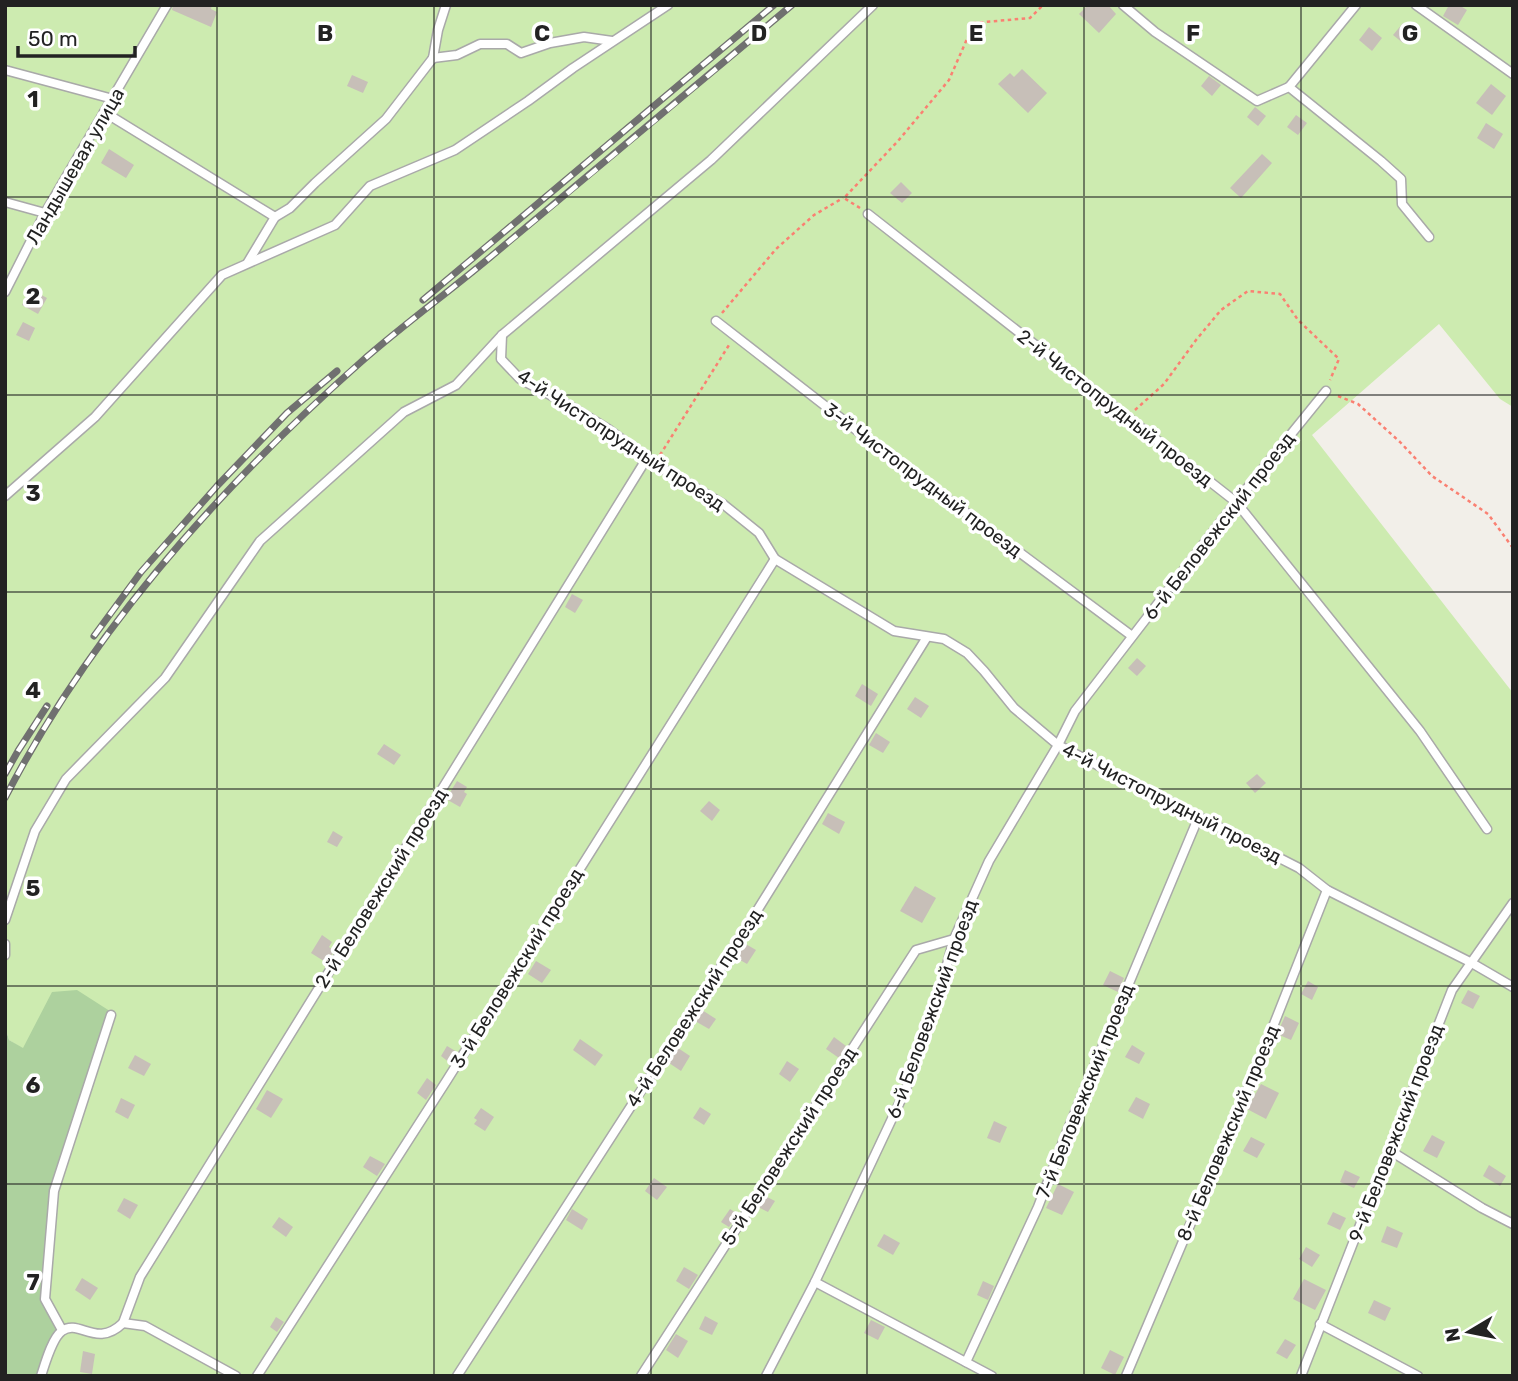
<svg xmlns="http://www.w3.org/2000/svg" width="1518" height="1381" font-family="Rubik,sans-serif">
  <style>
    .grass { fill: #cdebb0 }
    .forest { fill: #add19e }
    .building { fill: #c7bfb8 }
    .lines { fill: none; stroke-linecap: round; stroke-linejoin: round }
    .service-casing { stroke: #a9a9a9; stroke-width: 11 }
    .path { stroke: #fa8072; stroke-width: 2.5; stroke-dasharray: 3.5 3.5; stroke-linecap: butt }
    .service { stroke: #fff; stroke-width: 8 }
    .rail-casing { stroke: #707070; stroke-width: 7 }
    .rail { stroke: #fff; stroke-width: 4.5; stroke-dasharray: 13; stroke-linecap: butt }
    .grid { fill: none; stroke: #222; stroke-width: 2; stroke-opacity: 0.55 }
    .labels { text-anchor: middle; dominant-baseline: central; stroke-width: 7; stroke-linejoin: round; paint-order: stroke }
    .street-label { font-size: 19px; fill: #222; stroke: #fff }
    .grid-label { font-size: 23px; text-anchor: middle; font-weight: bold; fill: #222; stroke: #fff; stroke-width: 7; stroke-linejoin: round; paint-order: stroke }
  </style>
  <rect width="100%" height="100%" fill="#f2efe9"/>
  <!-- grass -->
  <path class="grass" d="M5,5H1513V407L1500,399L1439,324L1312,435L1513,693V1376H45L49,1298L23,1049L9,1040L5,1027Z"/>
  <!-- forest -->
  <path class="forest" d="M77,990L116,1015L57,1190L49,1298L64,1323L45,1376H5V1027L9,1040L23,1048L52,992Z"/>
  <!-- building -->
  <g class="building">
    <path d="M173,5H212L211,9L217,12L211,27L172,10Z"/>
    <path d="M1088,5H1108L1116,14L1099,33L1079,14Z"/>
    <path d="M1449,5H1459L1467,10L1458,25L1443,16Z"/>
    <path d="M1403,23L1413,31L1403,43L1393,35Z"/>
    <path d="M1369,27L1382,38L1372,51L1359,40Z"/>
    <path d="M1022,69L1047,93L1028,113L998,84L1010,73L1014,77Z"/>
    <path d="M352,75L368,82L363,93L347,86Z"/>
    <path d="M1209,76L1221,85L1212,96L1201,86Z"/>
    <path d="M1491,84L1506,96L1492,115L1476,103Z"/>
    <path d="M1255,107L1266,116L1258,126L1247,117Z"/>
    <path d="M1296,115L1307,123L1298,135L1287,127Z"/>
    <path d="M1486,123L1503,134L1494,149L1477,138Z"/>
    <path d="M109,149L134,165L126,178L101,163Z"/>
    <path d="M1262,154L1272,163L1241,198L1230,188Z"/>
    <path d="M901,182L912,193L902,203L890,193Z"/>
    <path d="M30,289L47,298L38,314L22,305Z"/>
    <path d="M23,322L35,328L29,341L16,335Z"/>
    <path d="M572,594L583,600L575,613L565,607Z"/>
    <path d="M1137,658L1146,666L1137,676L1128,668Z"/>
    <path d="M862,684L878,694L871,706L855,696Z"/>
    <path d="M915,697L929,706L921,718L907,709Z"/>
    <path d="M876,733L890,742L883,753L869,745Z"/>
    <path d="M384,744L401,755L394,765L377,754Z"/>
    <path d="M1257,774L1266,783L1255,793L1246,783Z"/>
    <path d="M457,781L467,787L464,792L467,794L460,807L446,799Z"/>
    <path d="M709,801L720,810L712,821L700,811Z"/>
    <path d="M828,813L845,822L839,834L822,824Z"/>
    <path d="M333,831L343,837L337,847L327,842Z"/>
    <path d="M915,886L936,898L922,923L900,911Z"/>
    <path d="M322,935L332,942L329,947L334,951L327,963L311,953Z"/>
    <path d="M744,943L756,950L747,964L735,957Z"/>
    <path d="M536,961L551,970L542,983L528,974Z"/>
    <path d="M1110,971L1124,978L1118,992L1103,985Z"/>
    <path d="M1308,981L1318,987L1312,1000L1301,994Z"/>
    <path d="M1468,990L1480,996L1473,1009L1461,1003Z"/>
    <path d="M702,1010L716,1019L709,1029L695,1021Z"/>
    <path d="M1285,1016L1299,1023L1291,1040L1277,1034Z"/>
    <path d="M834,1037L846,1046L839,1058L826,1049Z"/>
    <path d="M580,1039L603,1055L595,1066L573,1050Z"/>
    <path d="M1132,1045L1145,1053L1139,1064L1125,1057Z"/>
    <path d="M447,1046L457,1052L450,1063L441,1056Z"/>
    <path d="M678,1048L690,1056L681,1071L669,1063Z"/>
    <path d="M135,1055L151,1064L144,1076L128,1068Z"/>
    <path d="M787,1061L799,1069L790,1082L779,1074Z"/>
    <path d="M427,1078L436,1085L426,1100L417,1093Z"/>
    <path d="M1261,1084L1279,1093L1266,1119L1247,1109Z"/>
    <path d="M267,1090L283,1099L271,1118L256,1109Z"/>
    <path d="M1136,1097L1150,1104L1143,1119L1128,1111Z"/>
    <path d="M121,1098L135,1105L128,1119L115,1112Z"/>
    <path d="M700,1107L711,1114L704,1125L693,1118Z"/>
    <path d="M481,1108L494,1117L485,1131L474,1124L477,1120L474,1118Z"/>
    <path d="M994,1121L1007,1127L1000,1143L987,1138Z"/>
    <path d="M1432,1135L1445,1142L1437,1158L1423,1151Z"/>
    <path d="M1251,1137L1265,1144L1257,1158L1243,1151Z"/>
    <path d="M370,1156L385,1164L377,1176L363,1167Z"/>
    <path d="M1489,1165L1506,1176L1500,1186L1483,1176Z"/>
    <path d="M1345,1170L1360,1177L1354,1188L1340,1182Z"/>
    <path d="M654,1178L667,1187L657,1200L645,1191Z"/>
    <path d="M1058,1184L1074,1192L1062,1215L1046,1208Z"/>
    <path d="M765,1196L775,1201L768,1212L758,1207Z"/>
    <path d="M124,1198L138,1205L130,1219L117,1211Z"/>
    <path d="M572,1209L588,1219L582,1230L566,1220Z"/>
    <path d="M730,1209L738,1214L729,1227L721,1222Z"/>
    <path d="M1333,1212L1346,1218L1340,1230L1327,1224Z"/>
    <path d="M279,1217L293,1227L286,1237L272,1227Z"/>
    <path d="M1387,1226L1403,1233L1397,1248L1381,1242Z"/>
    <path d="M884,1234L900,1243L893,1255L877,1246Z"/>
    <path d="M1306,1247L1320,1255L1312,1267L1299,1259Z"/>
    <path d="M684,1267L698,1275L689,1289L676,1281Z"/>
    <path d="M82,1278L98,1288L90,1300L75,1290Z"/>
    <path d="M1304,1279L1326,1290L1315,1310L1293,1299Z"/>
    <path d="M983,1281L994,1286L988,1300L977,1295Z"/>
    <path d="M1374,1300L1391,1308L1385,1321L1368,1313Z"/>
    <path d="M705,1316L718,1323L712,1335L699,1329Z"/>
    <path d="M276,1317L284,1322L277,1332L270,1327Z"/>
    <path d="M871,1320L885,1327L878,1340L864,1333Z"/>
    <path d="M676,1334L688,1341L678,1358L666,1350Z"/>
    <path d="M1285,1339L1296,1345L1287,1359L1276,1353Z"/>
    <path d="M1110,1350L1124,1357L1115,1375L1101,1368Z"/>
    <path d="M83,1351L95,1354L92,1374L80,1372Z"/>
  </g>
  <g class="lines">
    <!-- service casing -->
    <g class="service-casing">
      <g id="service">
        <path d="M1123,5L1155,32L1257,101L1289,87L1381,161L1401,179L1402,204L1429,237"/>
        <path d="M1416,5L1513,74"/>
        <path d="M433,58L457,55L480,44H507L521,53L550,43L584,37L612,41"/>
        <path d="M5,70L113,99"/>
        <path d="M1289,87L1356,5"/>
        <path d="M104,112L275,217L248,262"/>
        <path d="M5,202L45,213"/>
        <path d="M868,214L1236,502L1420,731L1487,829"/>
        <path d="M275,217L290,208L315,183L386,119L433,58L438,30L446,5"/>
        <path d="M5,292L45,213L167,5"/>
        <path d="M716,321L887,454L1132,636"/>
        <path d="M502,335L501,359L520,379L565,403L608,429L655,464L723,504L759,533L775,559L894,631L944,639L967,653L984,671L1014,708L1058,745L1299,868L1327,890L1470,962L1513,987"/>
        <path d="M5,496L95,417L222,275L335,225L370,186L455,150L528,101L573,68L668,5"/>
        <path d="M5,920L35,831L66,779L165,678L260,541L404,412L456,385L502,335L711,160L873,5"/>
        <path d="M5,944V955"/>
        <path d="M1389,1150L1482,1208L1513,1224"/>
        <path d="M815,1282L992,1376"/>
        <path d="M123,1323L140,1277L647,458"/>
        <path d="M1320,1324L1418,1376"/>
        <path d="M62,1330L45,1299L54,1191L111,1015"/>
        <path d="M966,1362L1038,1207L1068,1129L1199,816"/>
        <path d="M41,1376C45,1364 52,1338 62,1331C79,1318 96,1349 123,1323L145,1326L236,1376"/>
        <path d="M257,1376L447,1080L775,559"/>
        <path d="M457,1376L755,914L927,637"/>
        <path d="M641,1376L916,950L954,939"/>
        <path d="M766,1376L815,1282L906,1089L937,1001L954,939L989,861L1058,745L1075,711L1236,502L1326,391"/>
        <path d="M1126,1376L1259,1062L1327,890"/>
        <path d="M1301,1376L1452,990L1513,903"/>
      </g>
    </g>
    <!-- path -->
    <g class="path">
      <path d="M860,208L844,198L898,141L949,80L974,23L1030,18L1043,5"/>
      <path d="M722,313L776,249L814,215L843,198"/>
      <path d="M1338,396L1358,404L1400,442L1432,476L1488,514L1513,548"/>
      <path d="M1135,410L1164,384L1196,340L1221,310L1248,291L1280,294L1298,320L1339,359L1330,380"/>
      <path d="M660,455L729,345"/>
    </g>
    <!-- service -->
    <use href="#service" class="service"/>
    <!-- rail casing -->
    <g class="rail-casing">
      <g id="rail">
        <path d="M423,300L774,5"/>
        <path d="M94,636L141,572L217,486L287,413L337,371"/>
        <path d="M5,774L18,751L47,706"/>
        <path d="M5,798C90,633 222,485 361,362C402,326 446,294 488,259C590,175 691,90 792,5"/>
      </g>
    </g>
    <!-- rail -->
    <use href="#rail" class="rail"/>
  </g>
  <!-- grid -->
  <path class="grid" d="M217,5V1376M434,5V1376M651,5V1376M867,5V1376M1084,5V1376M1301,5V1376M5,197H1513M5,395H1513M5,592H1513M5,789H1513M5,986H1513M5,1184H1513"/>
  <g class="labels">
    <!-- street labels -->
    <g class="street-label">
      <text transform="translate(75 166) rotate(-60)">Ландышевая улица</text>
      <text transform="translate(1115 408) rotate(38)">2-й Чистопрудный проезд</text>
      <text transform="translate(621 440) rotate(33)">4-й Чистопрудный проезд</text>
      <text transform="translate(923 480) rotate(37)">3-й Чистопрудный проезд</text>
      <text transform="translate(1219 526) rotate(-52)">6-й Беловежский проезд</text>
      <text transform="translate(1172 803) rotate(27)">4-й Чистопрудный проезд</text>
      <text transform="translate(381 888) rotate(-58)">2-й Беловежский проезд</text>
      <text transform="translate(517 968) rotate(-58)">3-й Беловежский проезд</text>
      <text transform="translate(694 1008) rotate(-57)">4-й Беловежский проезд</text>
      <text transform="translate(932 1009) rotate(-70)">6-й Беловежский проезд</text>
      <text transform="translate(1085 1091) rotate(-68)">7-й Беловежский проезд</text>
      <text transform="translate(1228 1133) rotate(-67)">8-й Беловежский проезд</text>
      <text transform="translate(1396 1133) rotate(-69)">9-й Беловежский проезд</text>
      <text transform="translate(789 1146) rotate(-57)">5-й Беловежский проезд</text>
    </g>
  </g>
  <g class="grid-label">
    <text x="325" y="41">B</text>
    <text x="542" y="41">C</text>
    <text x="759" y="41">D</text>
    <text x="976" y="41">E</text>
    <text x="1193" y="41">F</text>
    <text x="1410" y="41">G</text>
    <text x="33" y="107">1</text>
    <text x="33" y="304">2</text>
    <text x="33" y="501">3</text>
    <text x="33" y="698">4</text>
    <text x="33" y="896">5</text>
    <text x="33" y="1093">6</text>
    <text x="33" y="1290">7</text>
  </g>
  <!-- border -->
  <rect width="1518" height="1381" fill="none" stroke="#222222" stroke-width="14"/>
  <!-- north arrow -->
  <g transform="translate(1469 1332) rotate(260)" stroke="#ffffff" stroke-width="5" paint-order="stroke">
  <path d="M0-5L12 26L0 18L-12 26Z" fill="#222222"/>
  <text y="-10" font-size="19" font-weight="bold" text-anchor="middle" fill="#222222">N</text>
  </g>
  <!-- scale -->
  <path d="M18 46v10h117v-10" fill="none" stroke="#222222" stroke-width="3.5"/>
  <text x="28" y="46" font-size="21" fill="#222222" stroke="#ffffff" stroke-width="5" paint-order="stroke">50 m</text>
</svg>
